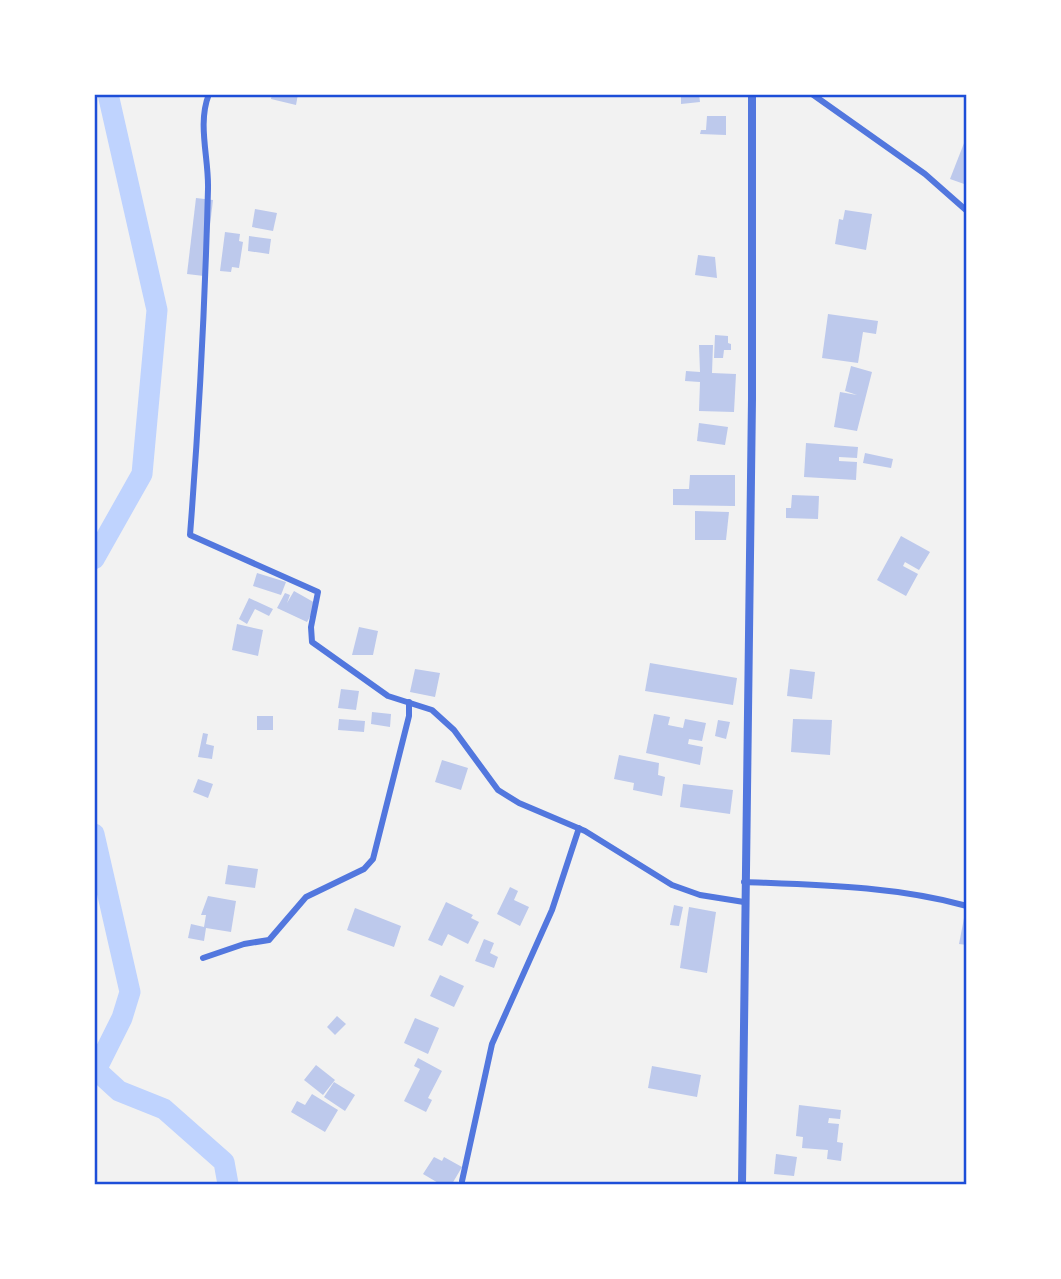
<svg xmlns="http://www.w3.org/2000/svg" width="1061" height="1279" font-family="'PT Sans',sans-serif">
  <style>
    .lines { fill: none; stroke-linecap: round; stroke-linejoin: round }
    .river { stroke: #bfd3fe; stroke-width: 21 }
    .building { fill: #bdc9ec }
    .minor { stroke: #5277de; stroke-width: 6 }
    .tertiary { stroke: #5277de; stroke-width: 8 }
    .neatline { fill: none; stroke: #1d4ed8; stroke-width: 2.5 }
  </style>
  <rect width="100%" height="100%" fill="#f2f2f2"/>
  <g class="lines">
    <!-- river -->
    <g class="river">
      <path d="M94,559L142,474L157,310L108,94"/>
      <path d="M94,834L130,992L122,1018L96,1070L119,1091L164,1109L224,1162L228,1184"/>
    </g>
  </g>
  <!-- building -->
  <g class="building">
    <path d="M272,94H298L296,105L271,99Z"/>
    <path d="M681,94H699L700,102L681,104Z"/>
    <path d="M707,116H726V135L700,134L701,130H706Z"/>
    <path d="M966,138H967V185L950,179Z"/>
    <path d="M196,198L213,200L204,276L187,274Z"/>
    <path d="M255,209L277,213L273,231L252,227Z"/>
    <path d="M845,210L872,214L866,250L835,244L839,219L843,220Z"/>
    <path d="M225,232L240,234L239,241L243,242L239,268L232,267L231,272L220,271Z"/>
    <path d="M249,236L271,239L269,254L248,251Z"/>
    <path d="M698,255L715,257L717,278L695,275Z"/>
    <path d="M828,314L878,321L876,334L863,332L858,363L822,358Z"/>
    <path d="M715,335L728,336V343L731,344V350H724L723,358H714Z"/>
    <path d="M699,345H713L712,373L736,374L734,412L699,411L700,382L685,381L686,371L700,372Z"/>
    <path d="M851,366L872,372L857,431L834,427L840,392L857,395L845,391Z"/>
    <path d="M699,423L728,427L725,445L697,441Z"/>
    <path d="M806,443L858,447L857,458L839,457V461L857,462L856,480L804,477Z"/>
    <path d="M865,453L893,459L891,468L863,463Z"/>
    <path d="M690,475H735V506L673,505V489H689Z"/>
    <path d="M792,495L819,496L818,519L786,518V508H791Z"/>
    <path d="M695,511L729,512L726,540H695Z"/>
    <path d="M901,536L930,552L919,570L905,562L903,566L918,574L906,596L877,580Z"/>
    <path d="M257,573L286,582L281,595L253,586Z"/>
    <path d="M294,591L317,604L307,622L277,608L285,593L290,595L287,603Z"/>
    <path d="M249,598L273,609L269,616L255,609L247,624L239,619Z"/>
    <path d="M237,624L263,630L258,656L232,650Z"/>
    <path d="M359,627L378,631L373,655H352Z"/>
    <path d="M650,663L737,678L733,705L645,691Z"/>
    <path d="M415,669L440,673L435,697L410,692Z"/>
    <path d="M790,669L815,672L812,699L787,696Z"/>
    <path d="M341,689L359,691L356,710L338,708Z"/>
    <path d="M372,712L391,714L390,727L371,724Z"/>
    <path d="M654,714L670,717L668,725L683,728L685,719L706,723L702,741L689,739L688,744L703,747L700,765L646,753Z"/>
    <rect x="257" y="716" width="16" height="14"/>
    <path d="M339,719L365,721L364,732L338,730Z"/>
    <path d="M793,719L832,720L830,755L791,752Z"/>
    <path d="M718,720L730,722L726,739L715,736Z"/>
    <path d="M203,733L208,734L206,744L214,746L212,759L198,757Z"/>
    <path d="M619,755L659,763L658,775L665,777L662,796L633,790L634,783L614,779Z"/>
    <path d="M442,760L468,768L461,790L435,782Z"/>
    <path d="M198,779L213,784L208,798L193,792Z"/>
    <path d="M683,784L733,790L730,814L680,807Z"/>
    <path d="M228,865L258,869L255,888L225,884Z"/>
    <path d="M510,887L518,891L514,900L529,907L520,926L497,914Z"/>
    <path d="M208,896L236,901L231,932L206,928L204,941L188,938L191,924L204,927L206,915H201Z"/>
    <path d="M446,902L473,915L471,918L479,922L468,944L448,934L442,946L428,940Z"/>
    <path d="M674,905L683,907L679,926L670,925Z"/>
    <path d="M689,907L716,912L707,973L680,968Z"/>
    <path d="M355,908L401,926L394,947L347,930Z"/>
    <path d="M965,913H967V945L959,944Z"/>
    <path d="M484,939L494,943L490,953L498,957L494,968L475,961Z"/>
    <path d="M440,975L464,986L454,1007L430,996Z"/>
    <path d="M337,1016L346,1024L335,1035L327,1027Z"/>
    <path d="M415,1018L439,1028L428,1054L404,1043Z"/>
    <path d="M418,1058L442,1071L428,1098L432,1100L426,1112L404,1101L420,1069L414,1066Z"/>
    <path d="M316,1065L335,1080L323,1095L304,1080Z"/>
    <path d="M652,1066L701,1075L697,1097L648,1088Z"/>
    <path d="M334,1082L355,1095L345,1111L324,1097Z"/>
    <path d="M312,1094L338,1110L325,1132L291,1112L297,1101L305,1105Z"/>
    <path d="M799,1105L841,1110L840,1119L829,1118L828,1123L839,1124L837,1142L843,1143L841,1161L827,1159L828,1150L802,1148L803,1137L796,1136Z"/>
    <path d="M776,1154L797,1157L794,1176L774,1174Z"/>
    <path d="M434,1157L442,1161L444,1157L462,1167L452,1184H440L423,1174Z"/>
  </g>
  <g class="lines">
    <!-- minor -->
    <g class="minor">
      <path d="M209,94C197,124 209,158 208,189C205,305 199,420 190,535L318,592L311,627L312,642L388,696L432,710L454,730L498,790L519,803L585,831L672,885L700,895L744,902"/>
      <path d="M812,94L925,174L967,211"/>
      <path d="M744,882C819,885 894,886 967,906"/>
      <path d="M203,958L244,944L269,940L306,897L364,869L373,859L409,716V702"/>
      <path d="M462,1181L492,1044L552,910L579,828"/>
    </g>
    <!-- tertiary -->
    <path class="tertiary" d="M742,1184L752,399V94"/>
  </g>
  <!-- border -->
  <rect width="1061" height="1279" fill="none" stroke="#ffffff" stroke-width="192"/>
  <rect x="96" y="96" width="869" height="1087" class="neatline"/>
</svg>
